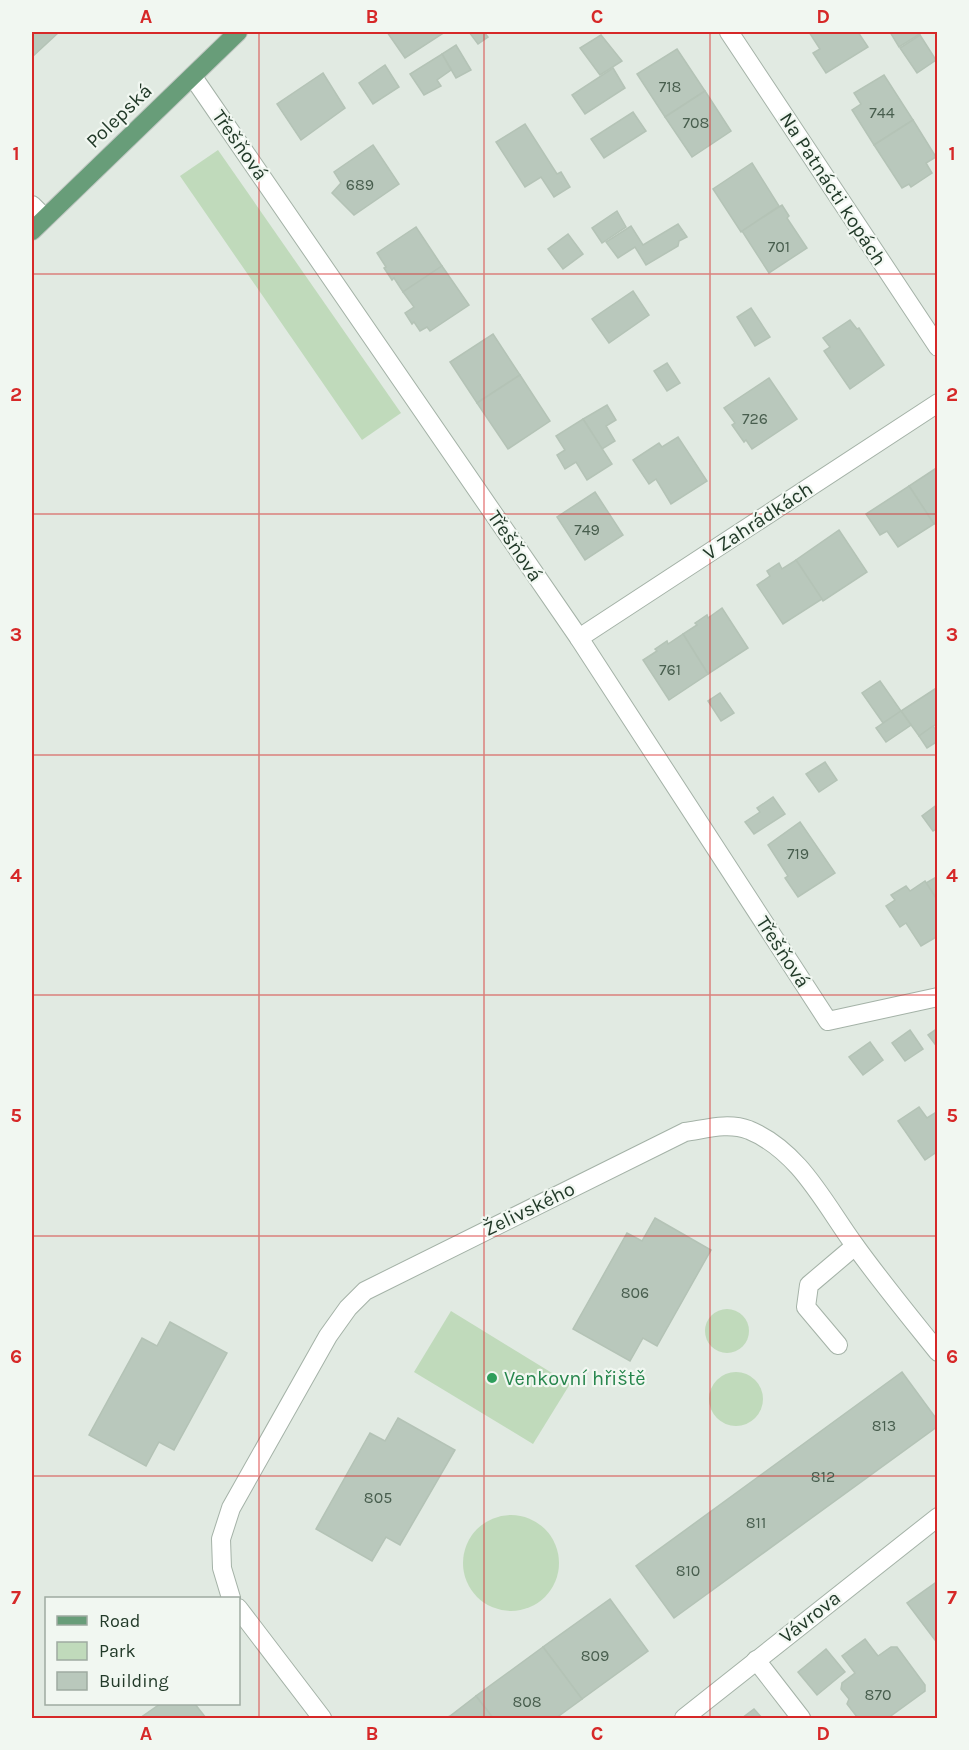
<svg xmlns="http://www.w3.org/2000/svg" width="969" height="1750" font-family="Karla,sans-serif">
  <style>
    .green { fill: #c0dabb }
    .building { fill: #b9c8bc; stroke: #b4c3b6; stroke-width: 1.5 }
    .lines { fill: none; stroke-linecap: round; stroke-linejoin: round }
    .minor-casing { stroke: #a4b2a7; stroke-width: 20 }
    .major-casing { stroke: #c1c8c3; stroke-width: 20 }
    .minor { stroke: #fff; stroke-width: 18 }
    .major { stroke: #689d79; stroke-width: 18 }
    .grid { fill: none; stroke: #d62828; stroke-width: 1.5; stroke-opacity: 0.55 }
    .leisure-dot { fill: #2e9e5b; stroke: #f1f7f1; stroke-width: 2 }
    .labels { text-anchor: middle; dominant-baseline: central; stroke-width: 4.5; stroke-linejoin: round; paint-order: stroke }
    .number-label { font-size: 16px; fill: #485e4e }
    .street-label { font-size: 20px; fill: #223a29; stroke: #f1f7f1 }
    .leisure-label { font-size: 20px; fill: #27864d; stroke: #f1f7f1; text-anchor: start }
    .neatline { fill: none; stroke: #d62828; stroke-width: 2 }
    .grid-label { font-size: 20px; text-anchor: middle; font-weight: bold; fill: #d62828 }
  </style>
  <rect width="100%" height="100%" fill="#e1eae2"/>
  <!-- green -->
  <g class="green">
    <path d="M218,150L401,413L362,440L180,176Z"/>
    <circle cx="727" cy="1331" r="22"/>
    <path d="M451,1311L570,1384L533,1444L414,1372Z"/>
    <circle cx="736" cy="1399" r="27"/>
    <circle cx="511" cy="1563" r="48"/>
  </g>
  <!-- building -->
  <g class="building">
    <path d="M32,32H59L32,57Z"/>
    <path d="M387,32H445L405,58Z"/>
    <path d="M469,32H484L488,37L478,44Z"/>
    <path d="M809,32H858L868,47L826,73L813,53L820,49Z"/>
    <path d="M890,32H923L899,47Z"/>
    <path d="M601,35L622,61L600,75L580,48Z"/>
    <path d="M920,35L936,60L917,73L900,48Z"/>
    <path d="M456,45L471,70L456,78L442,54Z"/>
    <path d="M677,49L705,91L665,117L637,74Z"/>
    <path d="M442,54L451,70L437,80L441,86L424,95L410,74Z"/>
    <path d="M385,65L399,87L373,104L359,83Z"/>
    <path d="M613,68L625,88L585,114L572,95Z"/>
    <path d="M323,73L345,108L301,140L277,104Z"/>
    <path d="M884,75L913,120L874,145L852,110L861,104L854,93Z"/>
    <path d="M705,91L731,131L692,157L665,117Z"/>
    <path d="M633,112L646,131L604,158L591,139Z"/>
    <path d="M913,120L936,157L926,163L932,173L911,187L909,184L902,188L874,145Z"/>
    <path d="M525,124L557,174L561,172L570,187L554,197L541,177L525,187L496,142Z"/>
    <path d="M373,145L399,184L354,215L332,193L341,183L334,172Z"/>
    <path d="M752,163L779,206L741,232L713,189Z"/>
    <path d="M782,205L789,216L787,218L807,248L769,273L742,231Z"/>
    <path d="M617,211L626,227L602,243L592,228Z"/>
    <path d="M678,224L687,237L679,241L678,246L646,265L635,247L618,258L606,242L631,226L643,245Z"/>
    <path d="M416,227L442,266L403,292L394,278L392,280L384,268L386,267L377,253Z"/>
    <path d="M568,234L583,254L563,269L548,249Z"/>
    <path d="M442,266L469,305L430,331L427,327L420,331L414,322L412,324L405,313L414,307L403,292Z"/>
    <path d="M633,291L649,315L609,343L592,319Z"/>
    <path d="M751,308L770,337L755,346L737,317Z"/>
    <path d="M850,320L857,329L859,328L884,365L850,389L824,351L830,347L823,338Z"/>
    <path d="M493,334L520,375L477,403L450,362Z"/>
    <path d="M667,363L680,383L667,391L654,371Z"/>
    <path d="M520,375L550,421L508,449L477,403Z"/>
    <path d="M769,378L797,419L752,449L746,440L744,442L732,425L735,423L724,408Z"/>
    <path d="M607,405L616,420L606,426L615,441L602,449L583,419Z"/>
    <path d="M583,419L612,464L587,480L576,462L565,469L557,455L565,450L556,436Z"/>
    <path d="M678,437L707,481L671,504L656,479L649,484L633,460L659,443L662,447Z"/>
    <path d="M938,467V521L934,524L909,486Z"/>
    <path d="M909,486L934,524L898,547L887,531L880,535L866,514Z"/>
    <path d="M595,492L623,535L585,560L557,517Z"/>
    <path d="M839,530L867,572L823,601L796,560Z"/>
    <path d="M796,560L822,599L783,624L757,585L770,576L767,571L779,563L782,569Z"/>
    <path d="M722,608L748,648L708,674L683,634L697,625L695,623L707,615L708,618Z"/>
    <path d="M683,634L708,674L669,700L643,660L657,651L655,649L667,641L668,644Z"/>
    <path d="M880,681L901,711L883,723L862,693Z"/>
    <path d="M938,687V723L919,736L901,711Z"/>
    <path d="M720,693L734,713L721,721L708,701Z"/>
    <path d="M901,711L911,725L886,742L876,728Z"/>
    <path d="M933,726L938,733V741L927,748L919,736Z"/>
    <path d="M825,762L837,780L819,792L806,774Z"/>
    <path d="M773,797L785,814L754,834L745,822L760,812L757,808Z"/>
    <path d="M938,804V828L933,831L922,816Z"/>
    <path d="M800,822L835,873L798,897L785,878L788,876L768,845Z"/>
    <path d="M938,876V901L926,883Z"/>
    <path d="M925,881L938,901V936L921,946L906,923L900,927L886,906L895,900L891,895L906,886L910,891Z"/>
    <path d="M938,1028V1048L928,1035Z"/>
    <path d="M910,1030L923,1049L905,1061L892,1043Z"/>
    <path d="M870,1042L883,1060L863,1075L849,1057Z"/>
    <path d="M919,1107L927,1118L938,1111V1151L925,1160L898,1121Z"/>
    <path d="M655,1218L711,1250L657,1346L643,1338L630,1361L573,1329L627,1233L642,1241Z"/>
    <path d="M170,1322L227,1353L174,1450L159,1442L146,1466L89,1435L142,1338L157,1346Z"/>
    <path d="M902,1372L938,1421V1426L674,1618L636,1566Z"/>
    <path d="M398,1418L455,1450L400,1545L386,1537L372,1561L316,1529L370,1433L385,1441Z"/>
    <path d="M938,1581V1644L907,1603Z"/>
    <path d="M610,1599L648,1651L582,1699L543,1647Z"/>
    <path d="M865,1639L878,1656L891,1647H897L925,1685V1691L888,1718H863L862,1717H857L847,1704L849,1699L841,1689L842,1683L855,1673L842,1656Z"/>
    <path d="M543,1647L582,1699L556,1718H493L476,1696Z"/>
    <path d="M826,1649L845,1672L817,1695L798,1672Z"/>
    <path d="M476,1696L493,1718H446L450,1716Z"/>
    <path d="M160,1704H195L206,1718H140Z"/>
    <path d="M754,1709L762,1718H742Z"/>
  </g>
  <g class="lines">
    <!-- minor casing -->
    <g class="minor-casing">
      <g id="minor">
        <path d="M729,32L938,347"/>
        <path d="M193,77L579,638L828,1021L938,997"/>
        <path d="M32,205L45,218"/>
        <path d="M579,638L938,403"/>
        <path d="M838,1345L806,1307L809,1285L855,1246"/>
        <path d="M231,1598L222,1568L221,1539L231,1508L328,1336L348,1308L365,1291L685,1132C706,1129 728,1122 749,1130C800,1151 825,1205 856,1247C882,1283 910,1317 938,1352"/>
        <path d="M238,1608L322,1718"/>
        <path d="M756,1660L801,1718"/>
        <path d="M684,1718L938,1517"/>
      </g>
    </g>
    <!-- major casing -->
    <g class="major-casing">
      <path id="major" d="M32,231L238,32"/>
    </g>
    <!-- minor -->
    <use href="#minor" class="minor"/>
    <!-- major -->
    <use href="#major" class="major"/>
  </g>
  <!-- grid -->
  <path class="grid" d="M259,32V1718M484,32V1718M710,32V1718M32,274H938M32,514H938M32,755H938M32,995H938M32,1236H938M32,1476H938"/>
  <!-- markers -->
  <circle class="leisure-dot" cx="492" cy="1378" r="6"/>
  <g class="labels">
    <!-- number labels -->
    <g class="number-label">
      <text x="670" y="86">718</text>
      <text x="882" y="112">744</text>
      <text x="696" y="122">708</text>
      <text x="360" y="184">689</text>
      <text x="779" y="246">701</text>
      <text x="755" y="418">726</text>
      <text x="587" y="529">749</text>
      <text x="670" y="669">761</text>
      <text x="798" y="853">719</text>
      <text x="635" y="1292">806</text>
      <text x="884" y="1425">813</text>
      <text x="823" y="1476">812</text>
      <text x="378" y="1497">805</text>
      <text x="756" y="1522">811</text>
      <text x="688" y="1570">810</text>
      <text x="595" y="1655">809</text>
      <text x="878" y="1694">870</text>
      <text x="527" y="1701">808</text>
    </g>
    <!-- street labels -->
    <g class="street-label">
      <text transform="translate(119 116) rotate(-44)">Polepská</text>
      <text transform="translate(240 145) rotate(55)">Třešňová</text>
      <text transform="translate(833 189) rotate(57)">Na Patnácti kopách</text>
      <text transform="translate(758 521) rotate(-33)">V Zahrádkách</text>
      <text transform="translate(515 546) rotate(56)">Třešňová</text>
      <text transform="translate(783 952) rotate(57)">Třešňová</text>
      <text transform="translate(529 1209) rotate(-26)">Želivského</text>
      <text transform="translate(810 1617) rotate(-38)">Vávrova</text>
    </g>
    <!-- leisure labels -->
    <g class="leisure-label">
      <text x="504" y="1378">Venkovní hřiště</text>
    </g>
  </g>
  <!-- border -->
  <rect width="969" height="1750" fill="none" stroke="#f1f7f1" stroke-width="66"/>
  <!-- legend -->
  <rect x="45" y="1597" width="195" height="108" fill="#f1f7f1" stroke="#9eaba1" stroke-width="1.5"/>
  <rect x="57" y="1616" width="30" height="9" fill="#689d79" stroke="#9eaba1" stroke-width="1.5"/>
  <text x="99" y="1627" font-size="18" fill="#223a29">Road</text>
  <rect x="57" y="1642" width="30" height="18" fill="#c0dabb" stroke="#9eaba1" stroke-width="1.5"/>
  <text x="99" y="1657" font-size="18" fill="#223a29">Park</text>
  <rect x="57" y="1672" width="30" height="18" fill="#b9c8bc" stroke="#9eaba1" stroke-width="1.5"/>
  <text x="99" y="1687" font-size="18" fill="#223a29">Building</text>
  <rect x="33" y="33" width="903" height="1684" class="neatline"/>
  <g class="grid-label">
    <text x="146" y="23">A</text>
    <text x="372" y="23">B</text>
    <text x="597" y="23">C</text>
    <text x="823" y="23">D</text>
    <text x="16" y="160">1</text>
    <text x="952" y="160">1</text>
    <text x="16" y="401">2</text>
    <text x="952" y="401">2</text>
    <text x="16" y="641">3</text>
    <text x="952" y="641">3</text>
    <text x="16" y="882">4</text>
    <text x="952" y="882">4</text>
    <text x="16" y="1122">5</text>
    <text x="952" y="1122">5</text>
    <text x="16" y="1363">6</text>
    <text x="952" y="1363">6</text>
    <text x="16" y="1604">7</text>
    <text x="952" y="1604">7</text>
    <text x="146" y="1740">A</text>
    <text x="372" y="1740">B</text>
    <text x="597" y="1740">C</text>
    <text x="823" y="1740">D</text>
  </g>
</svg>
